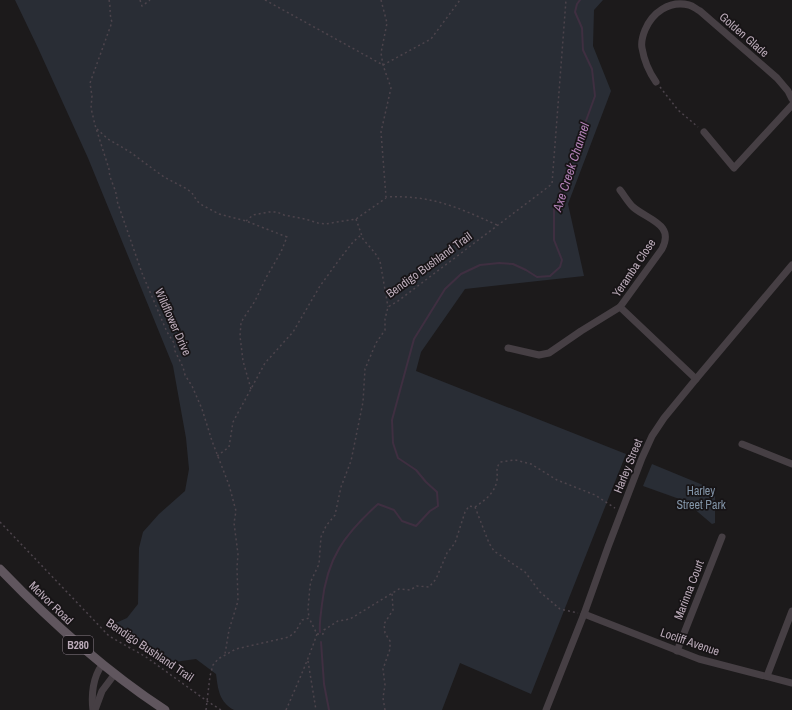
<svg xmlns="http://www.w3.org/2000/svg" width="792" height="710" font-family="'Archivo Narrow',sans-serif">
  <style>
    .green { fill: #292d35 }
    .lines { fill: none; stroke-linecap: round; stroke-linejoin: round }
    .stream { stroke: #3f2f41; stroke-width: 2 }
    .path { stroke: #4d444c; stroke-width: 1.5; stroke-dasharray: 2 3; stroke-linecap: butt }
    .minor { stroke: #463f44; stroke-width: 7 }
    .major { stroke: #60565e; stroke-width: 9 }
    .labels { text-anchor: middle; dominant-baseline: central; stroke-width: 3.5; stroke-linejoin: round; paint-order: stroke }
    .shield { fill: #171416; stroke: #8a7e89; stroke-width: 1 }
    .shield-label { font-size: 11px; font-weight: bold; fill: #bcacba }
    .street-label { font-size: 12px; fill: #bcacba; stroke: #171416 }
    .park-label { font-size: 12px; fill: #8294a7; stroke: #171416 }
    .water-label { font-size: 13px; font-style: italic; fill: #b482b8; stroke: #171416 }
  </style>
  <rect width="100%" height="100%" fill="#1c1a1b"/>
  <!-- green -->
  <g class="green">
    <path d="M15,0H603L594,10L593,46L611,91L568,204L584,276L465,289L421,352L416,371L626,454L531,694L460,663L442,710H234C219,702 218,689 216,674L196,659L167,663L122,635L109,624L118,622L127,618L138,604L139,548L143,532L159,514L185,491L189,469L186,438L173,366L88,158L38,48Z"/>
    <path d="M652,464L715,490V523L712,524L685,501L643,486Z"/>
  </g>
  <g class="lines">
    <!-- stream -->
    <g class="stream">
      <path d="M320,632C319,623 321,614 322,604C327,558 344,535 378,504L394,510L402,521L416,526L430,511L438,506L437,492L426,482L416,470L398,458L393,443L392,420L414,339L445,289L461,274L480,265L499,263L513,264L526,270L537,277L550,276L560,267L562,260L554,240V209L595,96L592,69L583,50L582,28L575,12L577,4L580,0"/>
      <path d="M321,642L324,684L329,710"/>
    </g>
    <!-- path -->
    <g class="path">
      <path d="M109,0C111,7 109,14 112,22L90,83L92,96L91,108L95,125L109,169C109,180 117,189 117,201L142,273L167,332L174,343L175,351L183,367L185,375L192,386L202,409L212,441L229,485L236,511L234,523L238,554L237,567L238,601L229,630L225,654"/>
      <path d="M140,0L142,6L150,0"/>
      <path d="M265,0L383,65"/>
      <path d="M381,0L387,23L381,53L383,65L391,88L381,132L386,197C432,195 457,207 497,225"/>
      <path d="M383,65L431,39L460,0"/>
      <path d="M660,87L678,110L698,127"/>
      <path d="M97,129L108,139L130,152L164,177L187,189L192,193L197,201L202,205L219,214L246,221L287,237L281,252L267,276L255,301L243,319L241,323L240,336L243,361L251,389"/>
      <path d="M356,219L363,239L375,253L380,261L388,307"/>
      <path d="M246,221L253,215L269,212H277L284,215L305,219L318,223L325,224L356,219L386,198"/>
      <path d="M217,456L229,447L233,422L265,363L293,332L320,286L339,260L353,242L361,235"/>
      <path d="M475,507C485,500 495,493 497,480C498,471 495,470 500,462L515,460L531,464L557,480L595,495L615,508"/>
      <path d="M0,522L109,636L146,657L207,701L221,710"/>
      <path d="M317,634H323L324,630L338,621L350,619L399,589L410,590L417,586L429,587L436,579L447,553L455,543L465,512L469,506L475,507L489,543L494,551L525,572L540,592L560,609L578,613"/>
      <path d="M308,661L316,710"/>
      <path d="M206,710L210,676L213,665L218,659L236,649L289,637L296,631L302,620L309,618L308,609L310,586L311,581L319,564L321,537L326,526L335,515L341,487L351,461L363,402L365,369L376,343L385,330V319L388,307L398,301L552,184L566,0"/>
      <path d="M286,710C297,685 308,660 317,634L309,618"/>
      <path d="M385,710L383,698L385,685L383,669L390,649V641L385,633L384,624L393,610L392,593"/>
    </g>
    <!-- minor -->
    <g class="minor">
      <path d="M656,82C649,72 644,60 642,48C641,43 643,35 645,30C652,13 669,0 689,5C693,6 696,9 700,11L777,78L788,91L792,99"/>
      <path d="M704,132L734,168L792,105"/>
      <path d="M620,190C624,195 628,202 633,207C648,220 675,224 662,249L620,307L696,379"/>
      <path d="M508,348L539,355L549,353L581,331L620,307"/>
      <path d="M742,444L792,464"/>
      <path d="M584,614L699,659L792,683"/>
      <path d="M677,651L722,537"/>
      <path d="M767,676L792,611"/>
      <path d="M93,710C91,695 93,677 102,665"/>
      <path d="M95,710L102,691L114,675"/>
      <path d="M546,710L584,614L608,547L642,458L652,436L664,418L696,379L792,265"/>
    </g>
    <!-- major -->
    <path class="major" d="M0,569C51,622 104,670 165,710"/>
  </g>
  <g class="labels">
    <!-- shield labels -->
    <rect class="shield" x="63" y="636" width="30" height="18" rx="3"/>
    <g class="shield-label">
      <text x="78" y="645">B280</text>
    </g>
    <!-- street labels -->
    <g class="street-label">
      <text transform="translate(744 35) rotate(41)">Golden Glade</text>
      <text transform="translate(429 265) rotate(-36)">Bendigo Bushland Trail</text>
      <text transform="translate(634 268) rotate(-56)">Yeramba Close</text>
      <text transform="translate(173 322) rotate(66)">Wildflower Drive</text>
      <text transform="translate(628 466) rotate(-68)">Harley Street</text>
      <text transform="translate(689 590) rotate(-69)">Marinna Court</text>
      <text transform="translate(51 603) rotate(44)">McIvor Road</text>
      <text transform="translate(690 642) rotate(19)">Locliff Avenue</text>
      <text transform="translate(150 650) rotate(34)">Bendigo Bushland Trail</text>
    </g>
    <!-- park labels -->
    <g class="park-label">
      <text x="701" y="491">Harley<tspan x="701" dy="14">Street Park</tspan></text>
    </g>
    <!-- water labels -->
    <g class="water-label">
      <text transform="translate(571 167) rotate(-72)">Axe Creek Channel</text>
    </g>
  </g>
</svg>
